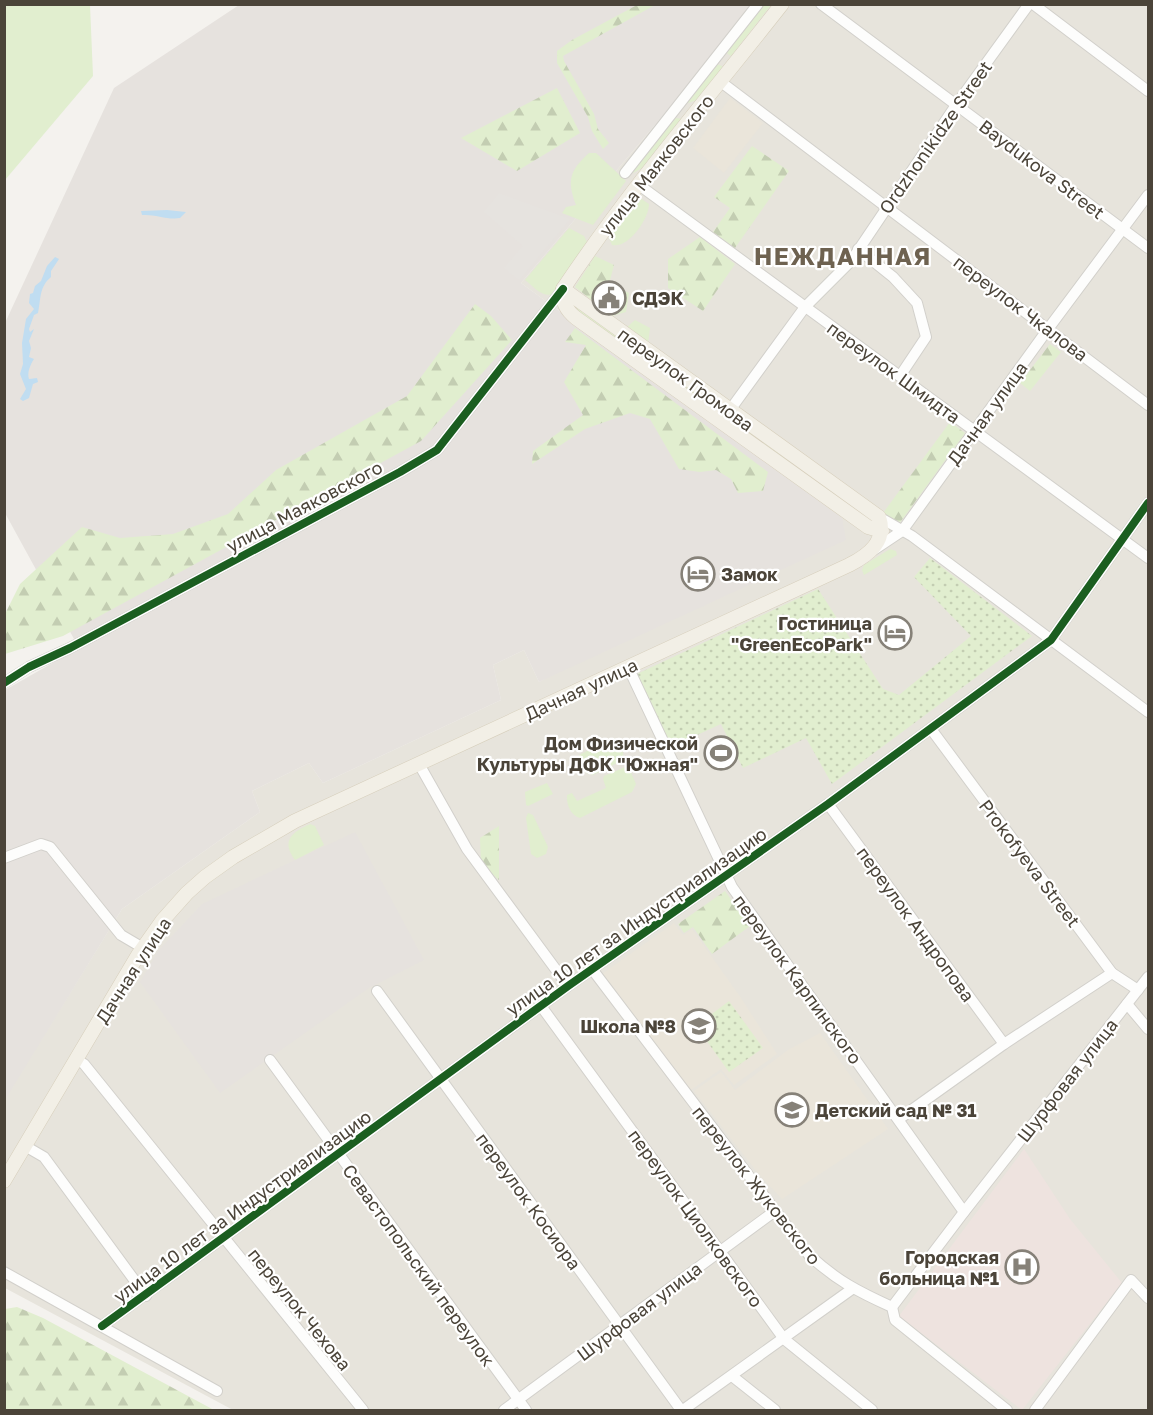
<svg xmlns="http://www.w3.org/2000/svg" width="1153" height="1415" font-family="'Golos Text',sans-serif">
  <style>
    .residential { fill: #e7e4dc }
    .industrial { fill: #e6e2de }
    .education { fill: #eae5da }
    .medical { fill: #eee3df }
    .green { fill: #e1eecf }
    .forest { fill: url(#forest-firs) }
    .park { fill: url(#park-dots) }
    .parking { fill: #e6e3df }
    .water { fill: #c0ddf1 }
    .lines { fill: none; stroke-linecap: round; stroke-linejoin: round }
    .minor-casing { stroke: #d2d0cb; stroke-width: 12 }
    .major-casing { stroke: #d6cebb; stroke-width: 15 }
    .minor { stroke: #fdfdfc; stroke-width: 10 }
    .major { stroke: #f2efe6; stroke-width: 14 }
    .cycleway-casing { stroke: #fff; stroke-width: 11 }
    .cycleway { stroke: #1b5e20; stroke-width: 8 }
    .labels { text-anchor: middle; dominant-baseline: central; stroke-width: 4.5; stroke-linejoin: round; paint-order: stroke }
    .street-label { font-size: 18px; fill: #4b4439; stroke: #fff }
    .poi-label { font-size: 18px; font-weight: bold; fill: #4b4439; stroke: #fff; text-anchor: end }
    .district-label { font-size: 24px; font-weight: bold; letter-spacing: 1.5px; fill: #6e6250; stroke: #fff }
  </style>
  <defs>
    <pattern id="forest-firs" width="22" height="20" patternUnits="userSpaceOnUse" patternTransform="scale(1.5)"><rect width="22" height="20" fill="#e1eecf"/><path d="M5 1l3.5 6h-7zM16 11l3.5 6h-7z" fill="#c3cdb2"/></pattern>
    <pattern id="park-dots" width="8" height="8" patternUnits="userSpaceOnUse" patternTransform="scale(1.5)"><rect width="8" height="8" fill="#e1eecf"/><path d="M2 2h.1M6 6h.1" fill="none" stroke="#c3cdb2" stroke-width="1.8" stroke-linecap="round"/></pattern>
  </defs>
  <rect width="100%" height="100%" fill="#f4f2ee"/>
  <!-- residential -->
  <path class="residential" d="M754,5H1148V1410H233L5,1288L4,1100L122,909L260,812L252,791L309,763L323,783L501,700L493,665L524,650L539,682L842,517L521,283L727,40Z"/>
  <!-- industrial -->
  <g class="industrial">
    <path d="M239,5H754L727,40L521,283L842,517L846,540L539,682L524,650L493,665L501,700L323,783L309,763L252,791L260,812L122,909L5,1100V690L79,648L5,513V323L114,88Z"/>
    <path d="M355,832L424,960L369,988L220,1093L140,982L158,951L202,904Z"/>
  </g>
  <!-- education -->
  <g class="education">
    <path d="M730,98L763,123L724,173L693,148Z"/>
    <path d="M674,923L683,935L692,929L741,998L777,1054L734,1085L721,1069L688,1092L602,974Z"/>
    <path d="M820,1033L888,1129L782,1199L757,1172L694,1091L721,1072L735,1090L788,1050Z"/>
  </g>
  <!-- medical -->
  <path class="medical" d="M1024,1149L1070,1219L1122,1283L1022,1410L899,1316Z"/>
  <!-- green -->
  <g class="green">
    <path d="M5,4L90,5L93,76L5,180Z"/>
    <path d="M762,5H771L731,56L725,52Z"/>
    <path d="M717,64L722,66V70L700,99L685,104Z"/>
    <path d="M675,118L684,119L646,166L633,173L635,167Z"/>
    <path d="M589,153H596L626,181L593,225L562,213L566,207L576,205C567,181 569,171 589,153Z"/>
    <path d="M640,198L649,204C649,219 628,249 612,245L609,238Z"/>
    <path d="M569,228L584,236L587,242L563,277L554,294C542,298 534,287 525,280Z"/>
    <path d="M578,305L873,516L869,522L575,310Z"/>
    <path d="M635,320L650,328L648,344L626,328Z"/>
    <path d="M890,549L896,551L897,555L864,575L862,570L864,565Z"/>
    <path d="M614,738C620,741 625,753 623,760L593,775L586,773L579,755Z"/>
    <path d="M625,767L629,768L636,784L632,792L580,818C571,816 566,804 567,795L572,793L577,801L606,788L603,779L604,776Z"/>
    <path d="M547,783L553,794L528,806L526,805L525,792Z"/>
    <path d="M528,813L533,815L548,847L546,854L537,858L531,854L526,818Z"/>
    <path d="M310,824L315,826L324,845L295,860C280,840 293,832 310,824Z"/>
  </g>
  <!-- forest -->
  <g class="forest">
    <path d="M637,5H655L563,56L564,61L594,114L598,129L609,143L603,149L592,131L588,117L557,63V51L572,40Z"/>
    <path d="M557,88L580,133L517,171L461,138Z"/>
    <path d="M752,146L789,171L735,248L713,232L730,208L714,197Z"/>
    <path d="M700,237L735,264L703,311L668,288V259Z"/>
    <path d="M595,256L614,265L609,284L629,293L626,312L612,316L575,287Z"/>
    <path d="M475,304L491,316L512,340L421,441L63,636L5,654V614L20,584L82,527L120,538L173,534L228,514L276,470L407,396Z"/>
    <path d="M575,328L768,472L763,491L738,493L731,479L716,470L700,472L679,469L650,419L630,413L585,429L532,464L533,451L583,415L564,382L586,345L565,342Z"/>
    <path d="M1050,344L1061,352L1030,391L1020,383Z"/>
    <path d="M950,422L965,433L899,524L883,513Z"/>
    <path d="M499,826V880L481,864L480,838Z"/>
    <path d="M725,891L750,926L712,954L693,927L684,933L678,924Z"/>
    <path d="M17,1307L43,1318L214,1410H5V1309Z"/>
  </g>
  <!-- park -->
  <g class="park">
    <path d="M930,558L1032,636L832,784L806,738L743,768L721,724L671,747L637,674L818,589L883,689L899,695L971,636L914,577Z"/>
    <path d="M729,1001L763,1048L729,1072L696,1026Z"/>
  </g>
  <!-- parking -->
  <path class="parking" d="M499,193L570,219L519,280L504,268L523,246L484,212Z"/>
  <!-- water -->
  <g class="water">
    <path d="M167,210L186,212L180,218C167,220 155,214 142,215L141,211Z"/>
    <path d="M55,257L59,259L51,271V277C39,287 41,299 38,313L34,315L29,329L30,332L34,329L29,341L31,348L29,357L34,359C30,365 27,373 29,379L37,378L38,382L33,384L29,398L23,401L20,399L26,389L20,374L23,364L22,343L26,319L34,309L29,303L30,294L33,293L35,286L41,281L47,266Z"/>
  </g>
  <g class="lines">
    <!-- minor casing -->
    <g class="minor-casing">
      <g id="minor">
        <path d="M821,4L1148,248"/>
        <path d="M1033,4L1148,91"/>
        <path d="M721,82L1148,405"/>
        <path d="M625,173L758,4"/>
        <path d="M639,185L1148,558"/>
        <path d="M858,249L893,277L917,303L926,337L900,376"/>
        <path d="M730,410L805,307L851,261L956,105L1029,4"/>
        <path d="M879,517L912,536L1148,712"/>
        <path d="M872,551L902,531L1048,329L1148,195"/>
        <path d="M628,667L732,887L964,1212"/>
        <path d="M4,683L29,667L70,648L400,472L437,450L563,289"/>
        <path d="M931,729L1112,973L1138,990"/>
        <path d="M419,764L467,849L568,986"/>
        <path d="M828,804L1004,1044"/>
        <path d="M4,858L41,844L50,847L121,935L138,945"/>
        <path d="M592,969L809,1255C837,1281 859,1292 892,1307L895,1320L1007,1410"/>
        <path d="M377,991L681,1410"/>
        <path d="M1127,1004L1148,1029"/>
        <path d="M541,1006L784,1339L872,1410"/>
        <path d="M77,1060L84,1064L363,1410"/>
        <path d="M270,1060L526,1410"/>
        <path d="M899,1119L1004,1044L1112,973"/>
        <path d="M25,1146L44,1157L146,1296"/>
        <path d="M4,1272L217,1391"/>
        <path d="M892,1307L964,1212L1148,977"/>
        <path d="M102,1326L568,986L828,804L1051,640L1148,503"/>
        <path d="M732,1376L775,1410"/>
        <path d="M504,1410L775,1211"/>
        <path d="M683,1410L852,1289"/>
        <path d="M1035,1410L1131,1280L1148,1298"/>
      </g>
    </g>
    <!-- major casing -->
    <g class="major-casing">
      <g id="major">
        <path d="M563,289C629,190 708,98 782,4"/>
        <path d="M4,1181L138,955L162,921L187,893L205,877L233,857L295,821L849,565C869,555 887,541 879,517L563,289C562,302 566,310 576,318L868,527L882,531"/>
      </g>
    </g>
    <!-- minor -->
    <use href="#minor" class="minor"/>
    <!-- major -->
    <use href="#major" class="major"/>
    <!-- cycleway casing -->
    <g class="cycleway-casing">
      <g id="cycleway">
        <path d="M4,683L29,667L70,648L400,472L437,450L563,289"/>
        <path d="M102,1326L568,986L828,804L1051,640L1148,503"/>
      </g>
    </g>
    <!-- cycleway -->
    <use href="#cycleway" class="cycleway"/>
  </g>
  <!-- icons -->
  <defs>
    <g id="civic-ring" transform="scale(1.725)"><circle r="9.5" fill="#fff" stroke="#868178" stroke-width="1.5"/><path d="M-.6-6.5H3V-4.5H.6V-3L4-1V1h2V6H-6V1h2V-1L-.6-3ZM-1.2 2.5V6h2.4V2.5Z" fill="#868178"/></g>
    <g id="hotel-ring" transform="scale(1.725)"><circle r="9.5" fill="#fff" stroke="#868178" stroke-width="1.5"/><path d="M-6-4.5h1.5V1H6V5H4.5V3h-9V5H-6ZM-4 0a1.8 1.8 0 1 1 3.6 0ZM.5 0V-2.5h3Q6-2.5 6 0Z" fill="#868178"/></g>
    <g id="stadium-ring" transform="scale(1.725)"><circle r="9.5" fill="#fff" stroke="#868178" stroke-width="1.5"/><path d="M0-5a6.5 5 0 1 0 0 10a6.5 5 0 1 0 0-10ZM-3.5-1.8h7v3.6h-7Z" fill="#868178"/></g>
    <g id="school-ring" transform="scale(1.725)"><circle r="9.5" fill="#fff" stroke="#868178" stroke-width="1.5"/><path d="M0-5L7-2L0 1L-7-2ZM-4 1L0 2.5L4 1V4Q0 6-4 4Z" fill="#868178"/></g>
    <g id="hospital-ring" transform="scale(1.725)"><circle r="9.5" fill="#fff" stroke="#868178" stroke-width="1.5"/><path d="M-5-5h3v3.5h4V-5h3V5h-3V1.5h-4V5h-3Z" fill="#868178"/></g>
  </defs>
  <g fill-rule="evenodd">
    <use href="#civic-ring" x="609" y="298"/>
    <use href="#hotel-ring" x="698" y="574"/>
    <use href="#hotel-ring" x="895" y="633"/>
    <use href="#stadium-ring" x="721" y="753"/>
    <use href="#school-ring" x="699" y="1026"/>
    <use href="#school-ring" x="792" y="1110"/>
    <use href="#hospital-ring" x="1022" y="1267"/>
  </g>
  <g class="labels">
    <!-- street labels -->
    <g class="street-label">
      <text transform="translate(935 137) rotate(-55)">Ordzhonikidze Street</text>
      <text transform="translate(656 165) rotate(-52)">улица Маяковского</text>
      <text transform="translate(1042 169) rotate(37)">Baydukova Street</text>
      <text transform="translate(1021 308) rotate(37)">переулок Чкалова</text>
      <text transform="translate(894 372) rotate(36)">переулок Шмидта</text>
      <text transform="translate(686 379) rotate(36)">переулок Громова</text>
      <text transform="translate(987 413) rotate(-54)">Дачная улица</text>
      <text transform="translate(304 506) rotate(-28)">улица Маяковского</text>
      <text transform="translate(581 689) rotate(-25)">Дачная улица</text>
      <text transform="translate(1030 863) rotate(53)">Prokofyeva Street</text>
      <text transform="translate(636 921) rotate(-35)">улица 10 лет за Индустриализацию</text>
      <text transform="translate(916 924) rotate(54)">переулок Андропова</text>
      <text transform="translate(133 970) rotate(-57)">Дачная улица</text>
      <text transform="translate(798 979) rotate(54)">переулок Карпинского</text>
      <text transform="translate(1067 1080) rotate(-52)">Шурфовая улица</text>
      <text transform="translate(757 1185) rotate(52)">переулок Жуковского</text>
      <text transform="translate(529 1201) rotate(54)">переулок Косиора</text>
      <text transform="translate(242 1206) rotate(-36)">улица 10 лет за Индустриализацию</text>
      <text transform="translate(696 1218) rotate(54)">переулок Циолковского</text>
      <text transform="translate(419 1265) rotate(54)">Севастопольский переулок</text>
      <text transform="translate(300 1309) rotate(51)">переулок Чехова</text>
      <text transform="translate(639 1311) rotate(-37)">Шурфовая улица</text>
    </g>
    <!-- poi labels -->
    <g class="poi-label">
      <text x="632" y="298" text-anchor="start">СДЭК</text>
      <text x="721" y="574" text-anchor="start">Замок</text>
      <text x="872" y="623">Гостиница<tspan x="872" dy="21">"GreenEcoPark"</tspan></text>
      <text x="698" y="743">Дом Физической<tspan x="698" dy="21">Культуры ДФК "Южная"</tspan></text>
      <text x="676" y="1026">Школа №8</text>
      <text x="815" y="1110" text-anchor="start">Детский сад № 31</text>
      <text x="999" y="1257">Городская<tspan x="999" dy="21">больница №1</tspan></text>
    </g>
    <!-- district labels -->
    <g class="district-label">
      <text x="843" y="255">НЕЖДАННАЯ</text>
    </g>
  </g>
  <!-- border -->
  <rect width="1153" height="1415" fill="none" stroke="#4b4439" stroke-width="12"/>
</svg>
